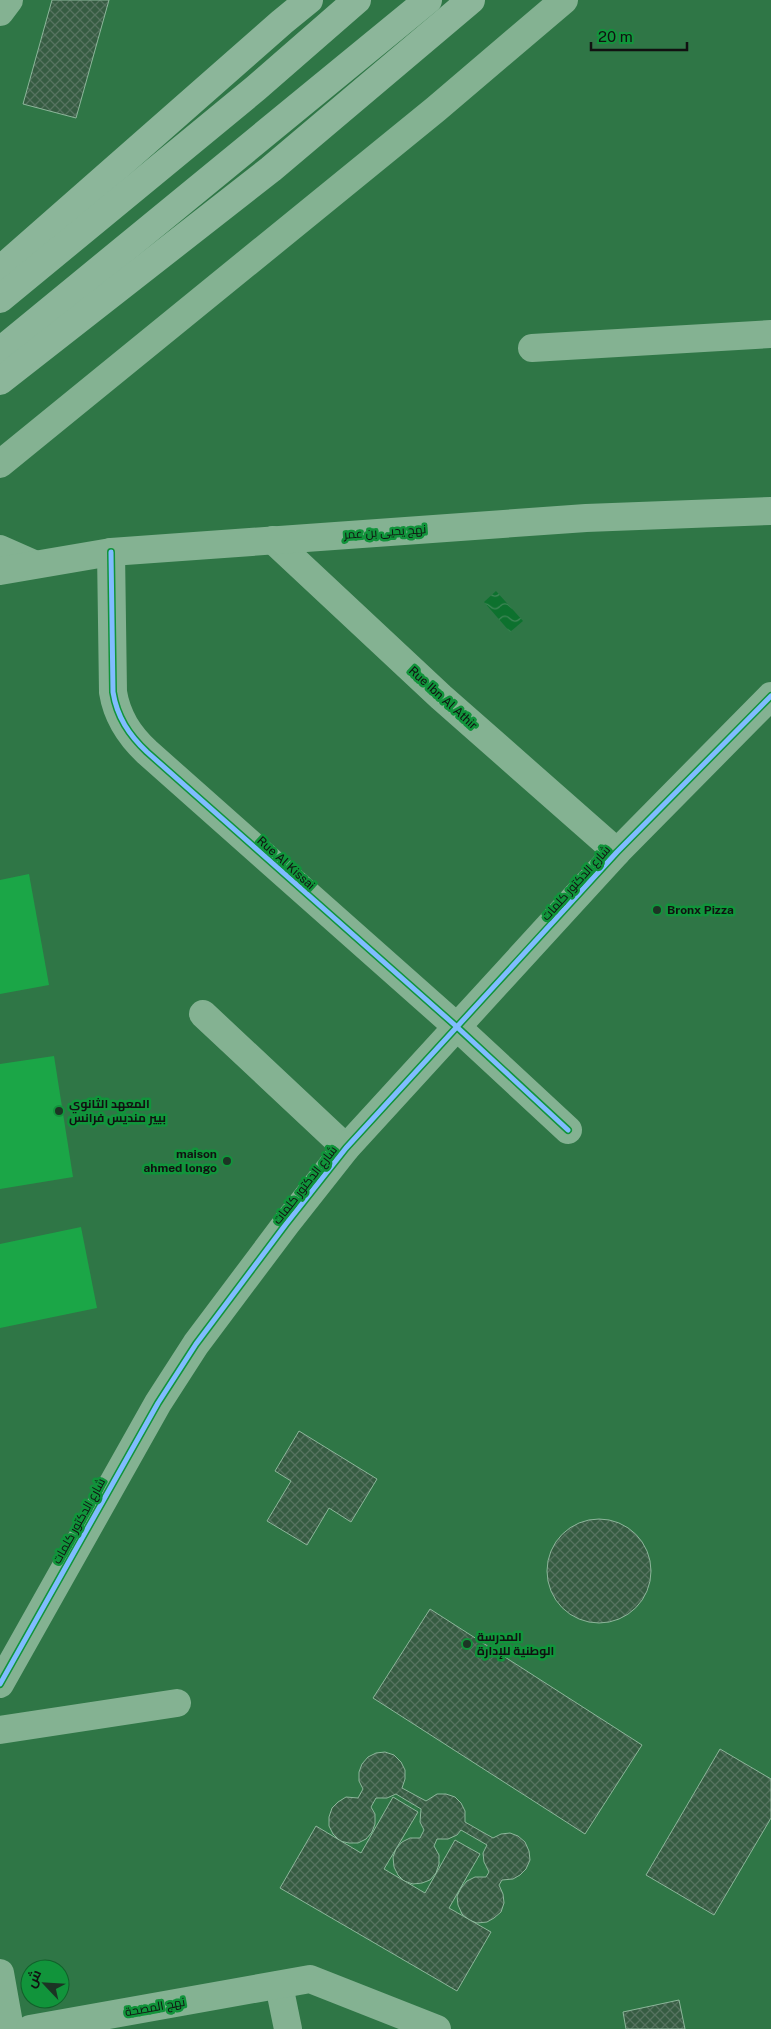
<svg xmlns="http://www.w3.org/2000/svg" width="771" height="2029" font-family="'Public Sans',Cairo,sans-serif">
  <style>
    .pitch { fill: #1ba647 }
    .water { fill: url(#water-waves) }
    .building { fill: url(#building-cross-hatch); stroke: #8cb69a }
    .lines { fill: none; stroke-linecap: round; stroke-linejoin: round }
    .minor { stroke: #84b292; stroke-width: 28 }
    .tertiary { stroke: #84b292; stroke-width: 28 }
    .trunk { stroke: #8cb69a; stroke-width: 28 }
    .cycleway-casing { stroke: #11943b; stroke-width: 8 }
    .cycleway { stroke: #80bcff; stroke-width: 5 }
    .poi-dot { fill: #1c3424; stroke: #11943b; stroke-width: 2 }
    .labels { text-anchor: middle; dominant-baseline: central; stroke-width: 5; stroke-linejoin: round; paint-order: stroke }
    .street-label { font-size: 12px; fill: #111; stroke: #11943b }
    .poi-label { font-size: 12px; font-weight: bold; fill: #111; stroke: #11943b; text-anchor: start }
  </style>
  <defs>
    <pattern id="water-waves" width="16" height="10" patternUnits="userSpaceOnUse" patternTransform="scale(1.25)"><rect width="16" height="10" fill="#0d712e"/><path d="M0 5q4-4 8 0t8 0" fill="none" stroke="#408657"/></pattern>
    <pattern id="building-cross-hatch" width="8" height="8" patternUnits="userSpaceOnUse" patternTransform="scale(1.25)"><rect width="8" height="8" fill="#365c42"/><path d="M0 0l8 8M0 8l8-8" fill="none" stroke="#567360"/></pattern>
  </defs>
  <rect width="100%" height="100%" fill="#2f7646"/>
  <!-- pitch -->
  <g class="pitch">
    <path d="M29,874L49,985L0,994V880Z"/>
    <path d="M54,1056L73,1177L0,1189V1064Z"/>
    <path d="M81,1227L97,1308L0,1328V1244Z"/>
  </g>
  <!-- water -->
  <path class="water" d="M496,591L523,621L510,632L484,602Z"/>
  <!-- building -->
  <g class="building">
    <path d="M52,0H109L76,118L23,104Z"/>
    <path d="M299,1431L377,1479L351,1522L329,1508L307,1545L267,1521L291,1481L275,1471Z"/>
    <circle cx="599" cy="1571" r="52"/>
    <path d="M430,1609L642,1745L585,1834L373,1698Z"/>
    <path d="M720,1749L771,1779V1818L714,1915L646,1875Z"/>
    <path d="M385,1752L394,1755L401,1762L405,1770V1779L402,1788L426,1801L437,1794H446L455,1797L461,1803L465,1811V1822L493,1838L501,1834L510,1833L518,1836L525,1842L529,1851L530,1860L526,1869L520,1875L513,1879L502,1880L499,1885L503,1894L504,1903L501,1912L494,1918L487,1922L477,1923L469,1920L462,1914L458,1905L457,1896L461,1888L467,1881L475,1877H486L489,1872L484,1862L483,1853L487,1845L461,1830L457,1835L448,1839H437L434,1846L439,1855V1864L436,1873L430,1880L422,1883L413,1884L404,1881L398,1875L394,1867L393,1857L396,1849L402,1842L410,1838H420L424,1830L420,1822L421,1809L396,1794L387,1798H376L371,1807L375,1814V1824L372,1832L366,1839L358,1843H349L340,1841L333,1834L329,1826V1817L332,1808L338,1802L346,1797L358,1798L363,1789L359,1781V1772L362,1764L368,1757L376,1753Z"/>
    <path d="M393,1797L418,1812L384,1869L425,1893L455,1840L480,1854L449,1908L491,1932L457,1991L280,1888L316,1826L361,1853Z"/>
    <path d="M679,2000L685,2029H626L623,2012Z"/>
  </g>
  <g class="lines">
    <!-- minor -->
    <g class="minor">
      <path d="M0,12L9,0"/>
      <path d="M532,348L771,334"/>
      <path d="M0,464L436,109L564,0"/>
      <path d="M273,540L441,697L617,852"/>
      <path d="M0,549L34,564"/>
      <path d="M111,552L113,692C117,717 129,735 147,752L457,1027L568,1130"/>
      <path d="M0,571L111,552L586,518L771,511"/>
      <path d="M203,1014L346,1148"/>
      <path d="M0,1730L177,1703"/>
      <path d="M0,1973L10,2029"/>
      <path d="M279,1985L288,2029"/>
      <path d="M30,2029L310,1979L437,2029"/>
    </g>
    <!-- tertiary -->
    <path class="tertiary" d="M0,1684L158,1403L196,1344L286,1224L346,1148L617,852L771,696"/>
    <!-- trunk -->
    <g class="trunk">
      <path d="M0,270L282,22L309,0"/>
      <path d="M0,299L256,88L357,0"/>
      <path d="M0,351L428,0"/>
      <path d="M0,381L271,169L471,0"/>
    </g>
    <!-- cycleway casing -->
    <g class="cycleway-casing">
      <g id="cycleway">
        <path d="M111,552L113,692C117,717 129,735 147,752L457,1027L568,1130"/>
        <path d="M0,1684L158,1403L196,1344L286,1224L346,1148L617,852L771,696"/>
      </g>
    </g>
    <!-- cycleway -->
    <use href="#cycleway" class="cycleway"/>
  </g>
  <!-- markers -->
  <g class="poi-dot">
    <circle cx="657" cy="910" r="5"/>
    <circle cx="59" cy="1111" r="5"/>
    <circle cx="227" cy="1161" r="5"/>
    <circle cx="467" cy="1644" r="5"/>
  </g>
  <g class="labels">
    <!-- street labels -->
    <g class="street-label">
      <text transform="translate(385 532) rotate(-4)">نهج يحيى بن عمر</text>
      <text transform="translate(443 698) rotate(42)">Rue Ibn Al Athir</text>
      <text transform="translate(286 863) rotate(42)">Rue Al Kissai</text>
      <text transform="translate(576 883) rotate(-48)">شارع الدكتور كلمات</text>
      <text transform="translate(305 1185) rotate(-52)">شارع الدكتور كلمات</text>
      <text transform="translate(79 1521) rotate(-61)">شارع الدكتور كلمات</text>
      <text transform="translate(155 2007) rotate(-10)">نهج المصحة</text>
    </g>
    <!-- poi labels -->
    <g class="poi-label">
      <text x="667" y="910">Bronx Pizza</text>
      <text x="69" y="1104">المعهد الثانوي<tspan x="69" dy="14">بيير منديس فرانس</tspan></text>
      <text x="217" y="1154" text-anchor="end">maison<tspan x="217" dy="14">ahmed longo</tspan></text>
      <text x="477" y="1637">المدرسة<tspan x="477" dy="14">الوطنية للإدارة</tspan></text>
    </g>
  </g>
  <!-- north arrow -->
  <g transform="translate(45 1984) rotate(295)"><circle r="24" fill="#11943b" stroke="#11602a"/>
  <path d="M0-4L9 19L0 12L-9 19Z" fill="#1c3424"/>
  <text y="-8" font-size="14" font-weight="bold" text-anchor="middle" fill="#111111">ش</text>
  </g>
  <!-- scale -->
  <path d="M591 42v8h96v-8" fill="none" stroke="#111111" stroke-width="2.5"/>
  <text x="598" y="42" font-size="15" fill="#111111" stroke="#11943b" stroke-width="4" paint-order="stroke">20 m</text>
</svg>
